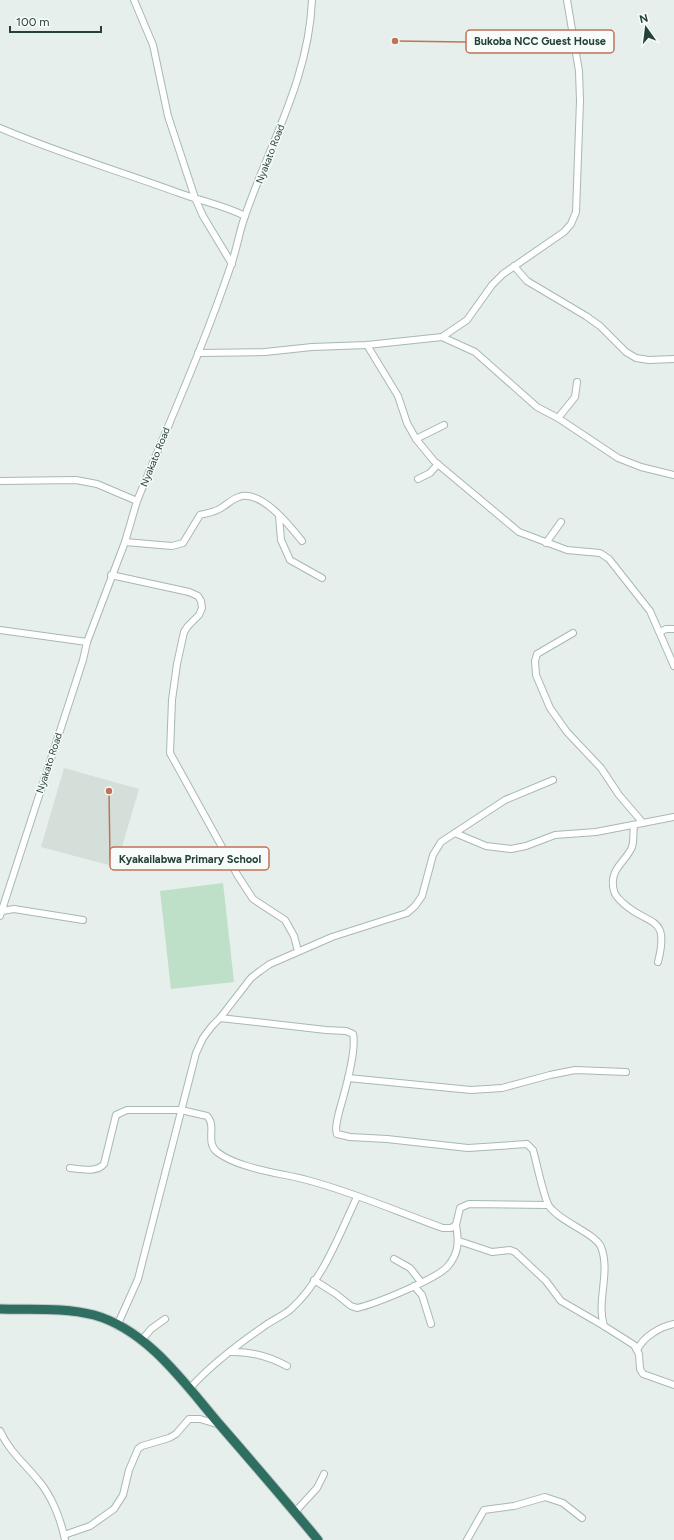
<svg xmlns="http://www.w3.org/2000/svg" width="674" height="1540" font-family="Figtree,sans-serif">
  <style>
    .built { fill: #d4dfda }
    .green { fill: #bfe0c8 }
    .lines { fill: none; stroke-linecap: round; stroke-linejoin: round }
    .minor-casing { stroke: #a8b8b2; stroke-width: 8 }
    .highway-casing { stroke: #c2cac8; stroke-width: 11 }
    .minor { stroke: #fff; stroke-width: 6 }
    .highway { stroke: #2f6f62; stroke-width: 9 }
    .labels { text-anchor: middle; dominant-baseline: central; stroke-width: 3; stroke-linejoin: round; paint-order: stroke }
    .street-label { font-size: 10px; fill: #24423a; stroke: #f7fbf9 }
    .leader { fill: none; stroke: #c07456; stroke-width: 1.5 }
    .callout-dot { fill: #c07456; stroke: #f7fbf9; stroke-width: 1.5 }
    .callout { fill: #f7fbf9; stroke: #c07456; stroke-width: 1.5 }
    .callout-label { font-size: 11px; text-anchor: middle; font-weight: bold; fill: #24423a }
  </style>
  <rect width="100%" height="100%" fill="#e6efeb"/>
  <!-- built -->
  <path class="built" d="M64,768L139,789L116,867L41,847Z"/>
  <!-- green -->
  <path class="green" d="M223,883L234,982L171,989L160,891Z"/>
  <g class="lines">
    <!-- minor casing -->
    <g class="minor-casing">
      <g id="minor">
        <path d="M134,0L153,45L168,116L195,198L203,216L232,264"/>
        <path d="M0,128C58,153 119,171 179,193C201,201 223,205 245,216"/>
        <path d="M514,266L527,281L586,316L600,326L626,352L636,358L649,360L674,359"/>
        <path d="M442,337L475,352L537,407L558,418L618,458L641,467L674,475"/>
        <path d="M367,345L398,396L407,423L416,439L434,461L519,532L567,550L600,553L609,559L650,611L674,666"/>
        <path d="M198,353L265,352L312,347L367,345L442,337L467,320L492,285L503,274L564,232L571,224L576,212L580,101L579,71L567,0"/>
        <path d="M558,418L575,397L577,382"/>
        <path d="M416,439L444,425"/>
        <path d="M418,479L430,473L438,464"/>
        <path d="M0,481L76,480L97,484L137,501"/>
        <path d="M279,516L281,540L290,560L322,578"/>
        <path d="M125,542L172,546L183,543L200,515C208,513 215,512 221,508C228,504 232,499 239,497C261,489 290,526 302,541"/>
        <path d="M546,543L561,522"/>
        <path d="M111,575L189,592L198,596L201,601L202,608L199,615L188,626L184,632L177,664L172,700L170,753L238,876L253,899L285,920L294,936L298,951"/>
        <path d="M0,630L87,642"/>
        <path d="M660,632L666,629H674"/>
        <path d="M573,633L537,654L535,661L536,675L550,708L567,732L601,768L619,795L643,823"/>
        <path d="M634,826C633,832 634,841 632,847C626,862 608,869 614,891C615,896 619,899 623,903C649,927 670,914 658,962"/>
        <path d="M455,833L486,846L511,849L526,846L555,835L596,832L674,817"/>
        <path d="M2,911L14,909L83,920"/>
        <path d="M0,916L83,660L87,642L125,542L137,501C169,423 204,345 231,265C237,249 239,232 245,216C270,143 309,78 312,0"/>
        <path d="M220,1018L326,1030L346,1031L353,1034C357,1050 344,1095 339,1112C338,1119 334,1127 337,1134L350,1137L387,1139L468,1148L527,1144L533,1150C536,1160 544,1199 549,1206C560,1222 595,1233 601,1247C611,1272 596,1301 604,1326L634,1345L639,1354L640,1369L643,1374L674,1385"/>
        <path d="M348,1078L471,1090L502,1088L550,1075L575,1070L626,1072"/>
        <path d="M70,1168C80,1169 97,1173 104,1164L116,1115L127,1110H181L207,1116C217,1126 205,1142 217,1152C239,1169 281,1173 307,1180C353,1192 398,1212 443,1228H451L456,1225L460,1208L469,1204L548,1205"/>
        <path d="M459,1241L492,1252L510,1250L515,1252L546,1281L561,1301L604,1326"/>
        <path d="M394,1259L410,1268L421,1282"/>
        <path d="M314,1280L336,1294L351,1306L357,1308C375,1304 437,1279 448,1266C459,1253 459,1241 456,1225"/>
        <path d="M414,1286L422,1295L431,1324"/>
        <path d="M117,1326L138,1279L196,1053L203,1038L212,1026L220,1018L251,978L260,971L270,964L332,937L407,913L415,906L422,896L433,855L441,842L505,800L553,780"/>
        <path d="M141,1341L151,1329L165,1319"/>
        <path d="M637,1350C644,1336 660,1327 674,1324"/>
        <path d="M230,1352C251,1351 268,1356 287,1366"/>
        <path d="M191,1387C212,1364 237,1345 263,1327C272,1320 283,1316 291,1309C323,1280 339,1235 357,1197"/>
        <path d="M0,1431C9,1451 25,1464 38,1480C52,1496 61,1520 65,1540"/>
        <path d="M295,1512L317,1488L324,1474"/>
        <path d="M64,1535L90,1526L114,1509L123,1495L129,1470L138,1449L142,1446L169,1438L176,1434L189,1419H200L220,1425"/>
        <path d="M467,1540L484,1510L514,1506L545,1497L563,1503L582,1518"/>
      </g>
    </g>
    <!-- highway casing -->
    <g class="highway-casing">
      <path id="highway" d="M0,1309C30,1310 64,1307 94,1315C148,1330 185,1384 220,1425C253,1463 286,1501 318,1540"/>
    </g>
    <!-- minor -->
    <use href="#minor" class="minor"/>
    <!-- highway -->
    <use href="#highway" class="highway"/>
  </g>
  <g class="labels">
    <!-- street labels -->
    <g class="street-label">
      <text transform="translate(270 154) rotate(-69)">Nyakato Road</text>
      <text transform="translate(155 457) rotate(-68)">Nyakato Road</text>
      <text transform="translate(49 763) rotate(-72)">Nyakato Road</text>
    </g>
  </g>
  <!-- callouts -->
  <path class="leader" d="M395 41L466 42M109 791L110 859"/>
  <g class="callout-dot">
    <circle cx="395" cy="41" r="4"/>
    <circle cx="109" cy="791" r="4"/>
  </g>
  <g class="callout">
    <rect x="466" y="30" width="148" height="23" rx="4"/>
    <rect x="110" y="847" width="159" height="23" rx="4"/>
  </g>
  <g class="callout-label">
    <text x="540" y="45">Bukoba NCC Guest House</text>
    <text x="190" y="863">Kyakailabwa Primary School</text>
  </g>
  <!-- north arrow -->
  <g transform="translate(646 28) rotate(346)" stroke="#f7fbf9" stroke-width="3" paint-order="stroke">
  <path d="M0-3L7 15L0 10L-7 15Z" fill="#24423a"/>
  <text y="-6" font-size="11" font-weight="bold" text-anchor="middle" fill="#24423a">N</text>
  </g>
  <!-- scale -->
  <path d="M10 26v6h91v-6" fill="none" stroke="#24423a" stroke-width="2"/>
  <text x="16" y="26" font-size="12" fill="#24423a" stroke="#f7fbf9" stroke-width="3" paint-order="stroke">100 m</text>
</svg>
